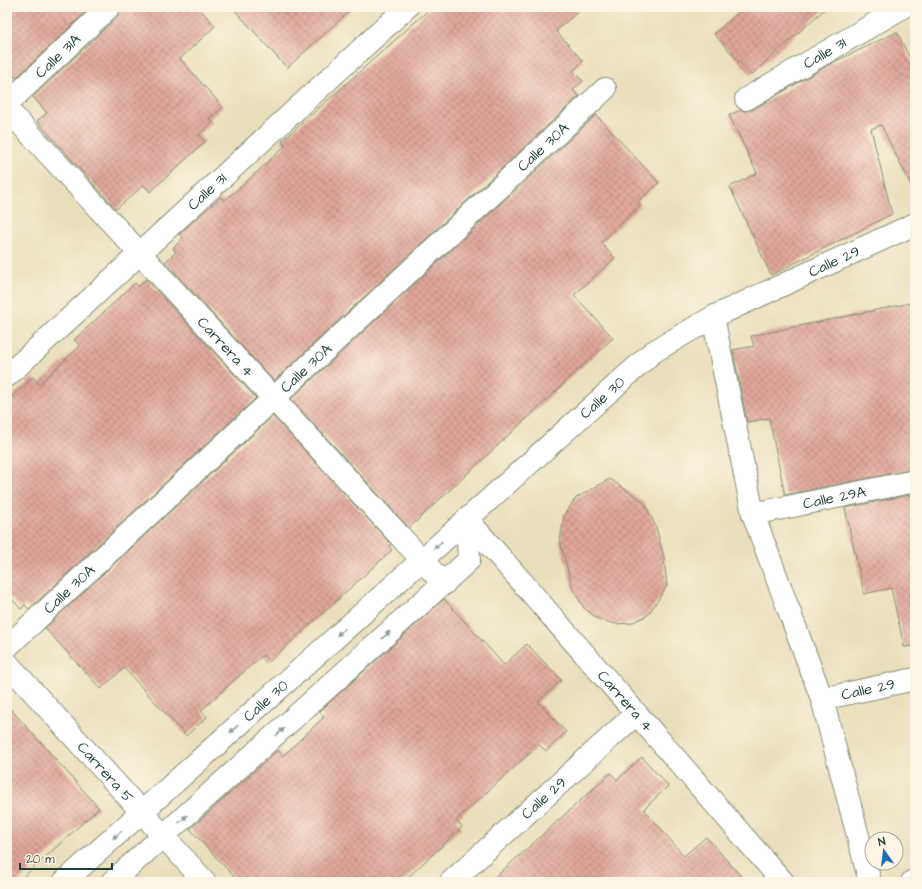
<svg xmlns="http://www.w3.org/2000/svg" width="922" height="889" font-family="'Architects Daughter',sans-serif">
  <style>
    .building { fill: url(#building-cross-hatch) }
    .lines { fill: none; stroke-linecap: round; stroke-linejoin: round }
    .minor-casing { stroke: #848e78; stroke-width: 24 }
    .minor { stroke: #fff; stroke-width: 22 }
    .oneway { fill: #8f9e9a }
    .labels { text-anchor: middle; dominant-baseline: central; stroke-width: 3.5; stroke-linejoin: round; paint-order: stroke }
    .street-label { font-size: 15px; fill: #1f3d34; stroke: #fcf5e5 }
  </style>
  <defs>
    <pattern id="building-cross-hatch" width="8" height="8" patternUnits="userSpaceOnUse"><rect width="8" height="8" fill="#e1a59b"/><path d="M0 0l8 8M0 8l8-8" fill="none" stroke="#b6887f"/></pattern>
  </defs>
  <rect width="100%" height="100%" fill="#fcf5e5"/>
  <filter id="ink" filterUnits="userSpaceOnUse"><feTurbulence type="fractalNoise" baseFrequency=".025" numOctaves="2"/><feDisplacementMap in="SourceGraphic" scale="8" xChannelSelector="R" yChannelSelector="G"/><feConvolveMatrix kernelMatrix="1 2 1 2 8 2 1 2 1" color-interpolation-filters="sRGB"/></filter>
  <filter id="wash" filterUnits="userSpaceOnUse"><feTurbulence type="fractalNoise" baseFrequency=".012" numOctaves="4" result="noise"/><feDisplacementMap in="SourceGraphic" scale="16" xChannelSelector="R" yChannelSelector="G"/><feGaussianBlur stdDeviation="0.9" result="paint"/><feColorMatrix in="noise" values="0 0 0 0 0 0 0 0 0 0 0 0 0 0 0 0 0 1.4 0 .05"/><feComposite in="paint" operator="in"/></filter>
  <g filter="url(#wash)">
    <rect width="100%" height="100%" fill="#eadfbb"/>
    <g id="blocks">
      <!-- building -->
      <g class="building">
        <path d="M7,7H91L16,78L7,67Z"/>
        <path d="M121,7H198L215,26L180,59L223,107L209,119L213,122L199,135L205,142L150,192L144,185L116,209L37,121L47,113L33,97L118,16Z"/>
        <path d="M232,7H354L287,68Z"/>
        <path d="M432,7H583L556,31L583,61L573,71L583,81L573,90L579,96L274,381L165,262L176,252L173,248L183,238L179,234L221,197L224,201L245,183L285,146L282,141Z"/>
        <path d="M744,7H827L751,75L714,34Z"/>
        <path d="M897,32L915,69V193L881,125L871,129L892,214L771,275L730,187L757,173L729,115L741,110L746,111L752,110L828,65Z"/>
        <path d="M596,115L659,183L638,201L641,205L601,243L615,258L574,295L613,338L409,528L291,399Z"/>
        <path d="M146,279L256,398L29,609L25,605L21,609L7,594V401L33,377L39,384L80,346L74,340L135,283L138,287Z"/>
        <path d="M915,302V469L785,495L769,418L747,422L733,350L754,346L751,336Z"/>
        <path d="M273,416L391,544L389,546L392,550L269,662L263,655L221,692L201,711L207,717L186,736L124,668L101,689L45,628Z"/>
        <path d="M610,479L644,502L656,527L664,558L667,586L648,615L631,623L615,624L598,619L584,608L573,589L560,542L564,515L576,498Z"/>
        <path d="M915,494V646L904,647L891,588L864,594L845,508Z"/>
        <path d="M444,599L504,665L527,644L561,680L538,702L566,732L546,751L539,745L456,820L462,827L403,882H239L190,829L278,750L283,756L324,717L319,712Z"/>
        <path d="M7,705L99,808L18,882H7Z"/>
        <path d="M642,757L668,786L644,809L684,856L706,837L746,882H490L611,773L617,780Z"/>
      </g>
    </g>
  </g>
  <g filter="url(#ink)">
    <use href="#blocks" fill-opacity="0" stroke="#848e78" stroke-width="1"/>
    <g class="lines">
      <!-- minor casing -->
      <g class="minor-casing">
        <g id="minor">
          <path id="s1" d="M746,99L903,7"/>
          <path id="s2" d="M7,104L109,7"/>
          <path id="s3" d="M7,109L444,584"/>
          <path d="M713,317L753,514L822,699L870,882"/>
          <path id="s4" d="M7,376L407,7"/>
          <path id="s5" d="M753,514L915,481"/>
          <path id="s6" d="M467,519L783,882"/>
          <path id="s7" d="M7,647L605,89"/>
          <path id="s8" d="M7,663L205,882"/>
          <path id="s9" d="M822,699L915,679"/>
          <path id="s10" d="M64,882L653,352L713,317L915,224"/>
          <path d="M112,882L469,560L467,519"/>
          <path id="s11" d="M451,882L636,714"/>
          <path d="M912,882L915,881"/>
        </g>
      </g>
      <!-- minor -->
      <use href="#minor" class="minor"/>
    </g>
    <!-- one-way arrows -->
    <defs><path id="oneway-solid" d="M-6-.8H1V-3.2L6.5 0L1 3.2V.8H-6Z"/></defs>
    <g class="oneway">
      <use href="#oneway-solid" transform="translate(438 545) rotate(138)"/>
      <use href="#oneway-solid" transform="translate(341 632) rotate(138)"/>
      <use href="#oneway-solid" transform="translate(386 635) rotate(-42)"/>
      <use href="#oneway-solid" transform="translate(234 729) rotate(138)"/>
      <use href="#oneway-solid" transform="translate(280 732) rotate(-42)"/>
      <use href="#oneway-solid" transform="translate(183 819) rotate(-42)"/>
      <use href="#oneway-solid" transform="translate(117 835) rotate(138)"/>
    </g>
  </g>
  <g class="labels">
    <!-- street labels -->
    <g class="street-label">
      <text stroke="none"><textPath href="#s1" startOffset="91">Calle 31</textPath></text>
      <text stroke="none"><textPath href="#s2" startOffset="70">Calle 31A</textPath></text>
      <text stroke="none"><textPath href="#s7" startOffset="733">Calle 30A</textPath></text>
      <text stroke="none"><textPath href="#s4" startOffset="272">Calle 31</textPath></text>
      <text stroke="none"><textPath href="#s10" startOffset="995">Calle 29</textPath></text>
      <text stroke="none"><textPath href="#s3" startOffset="323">Carrera 4</textPath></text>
      <text stroke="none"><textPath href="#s7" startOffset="409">Calle 30A</textPath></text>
      <text stroke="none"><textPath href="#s10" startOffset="724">Calle 30</textPath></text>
      <text stroke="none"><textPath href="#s5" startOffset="83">Calle 29A</textPath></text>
      <text stroke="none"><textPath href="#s7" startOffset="85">Calle 30A</textPath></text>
      <text stroke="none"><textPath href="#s9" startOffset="47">Calle 29</textPath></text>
      <text stroke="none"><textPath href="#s10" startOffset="271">Calle 30</textPath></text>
      <text stroke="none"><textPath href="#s6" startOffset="241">Carrera 4</textPath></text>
      <text stroke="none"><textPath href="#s8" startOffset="147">Carrera 5</textPath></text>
      <text stroke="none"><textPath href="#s11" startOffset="125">Calle 29</textPath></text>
    </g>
  </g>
  <!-- margin -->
  <rect width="922" height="889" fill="none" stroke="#fcf5e5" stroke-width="24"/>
  <!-- north arrow -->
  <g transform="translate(884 851) rotate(346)"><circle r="19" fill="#fcf5e5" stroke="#a4ab9e"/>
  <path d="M0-3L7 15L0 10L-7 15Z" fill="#1f6fb2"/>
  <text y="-6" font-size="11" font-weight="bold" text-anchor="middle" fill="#1f3d34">N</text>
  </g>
  <!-- scale -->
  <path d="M20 863v6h92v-6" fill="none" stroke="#1f3d34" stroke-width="2"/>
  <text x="26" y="863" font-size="12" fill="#1f3d34" stroke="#fcf5e5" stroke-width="3" paint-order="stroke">20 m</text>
</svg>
